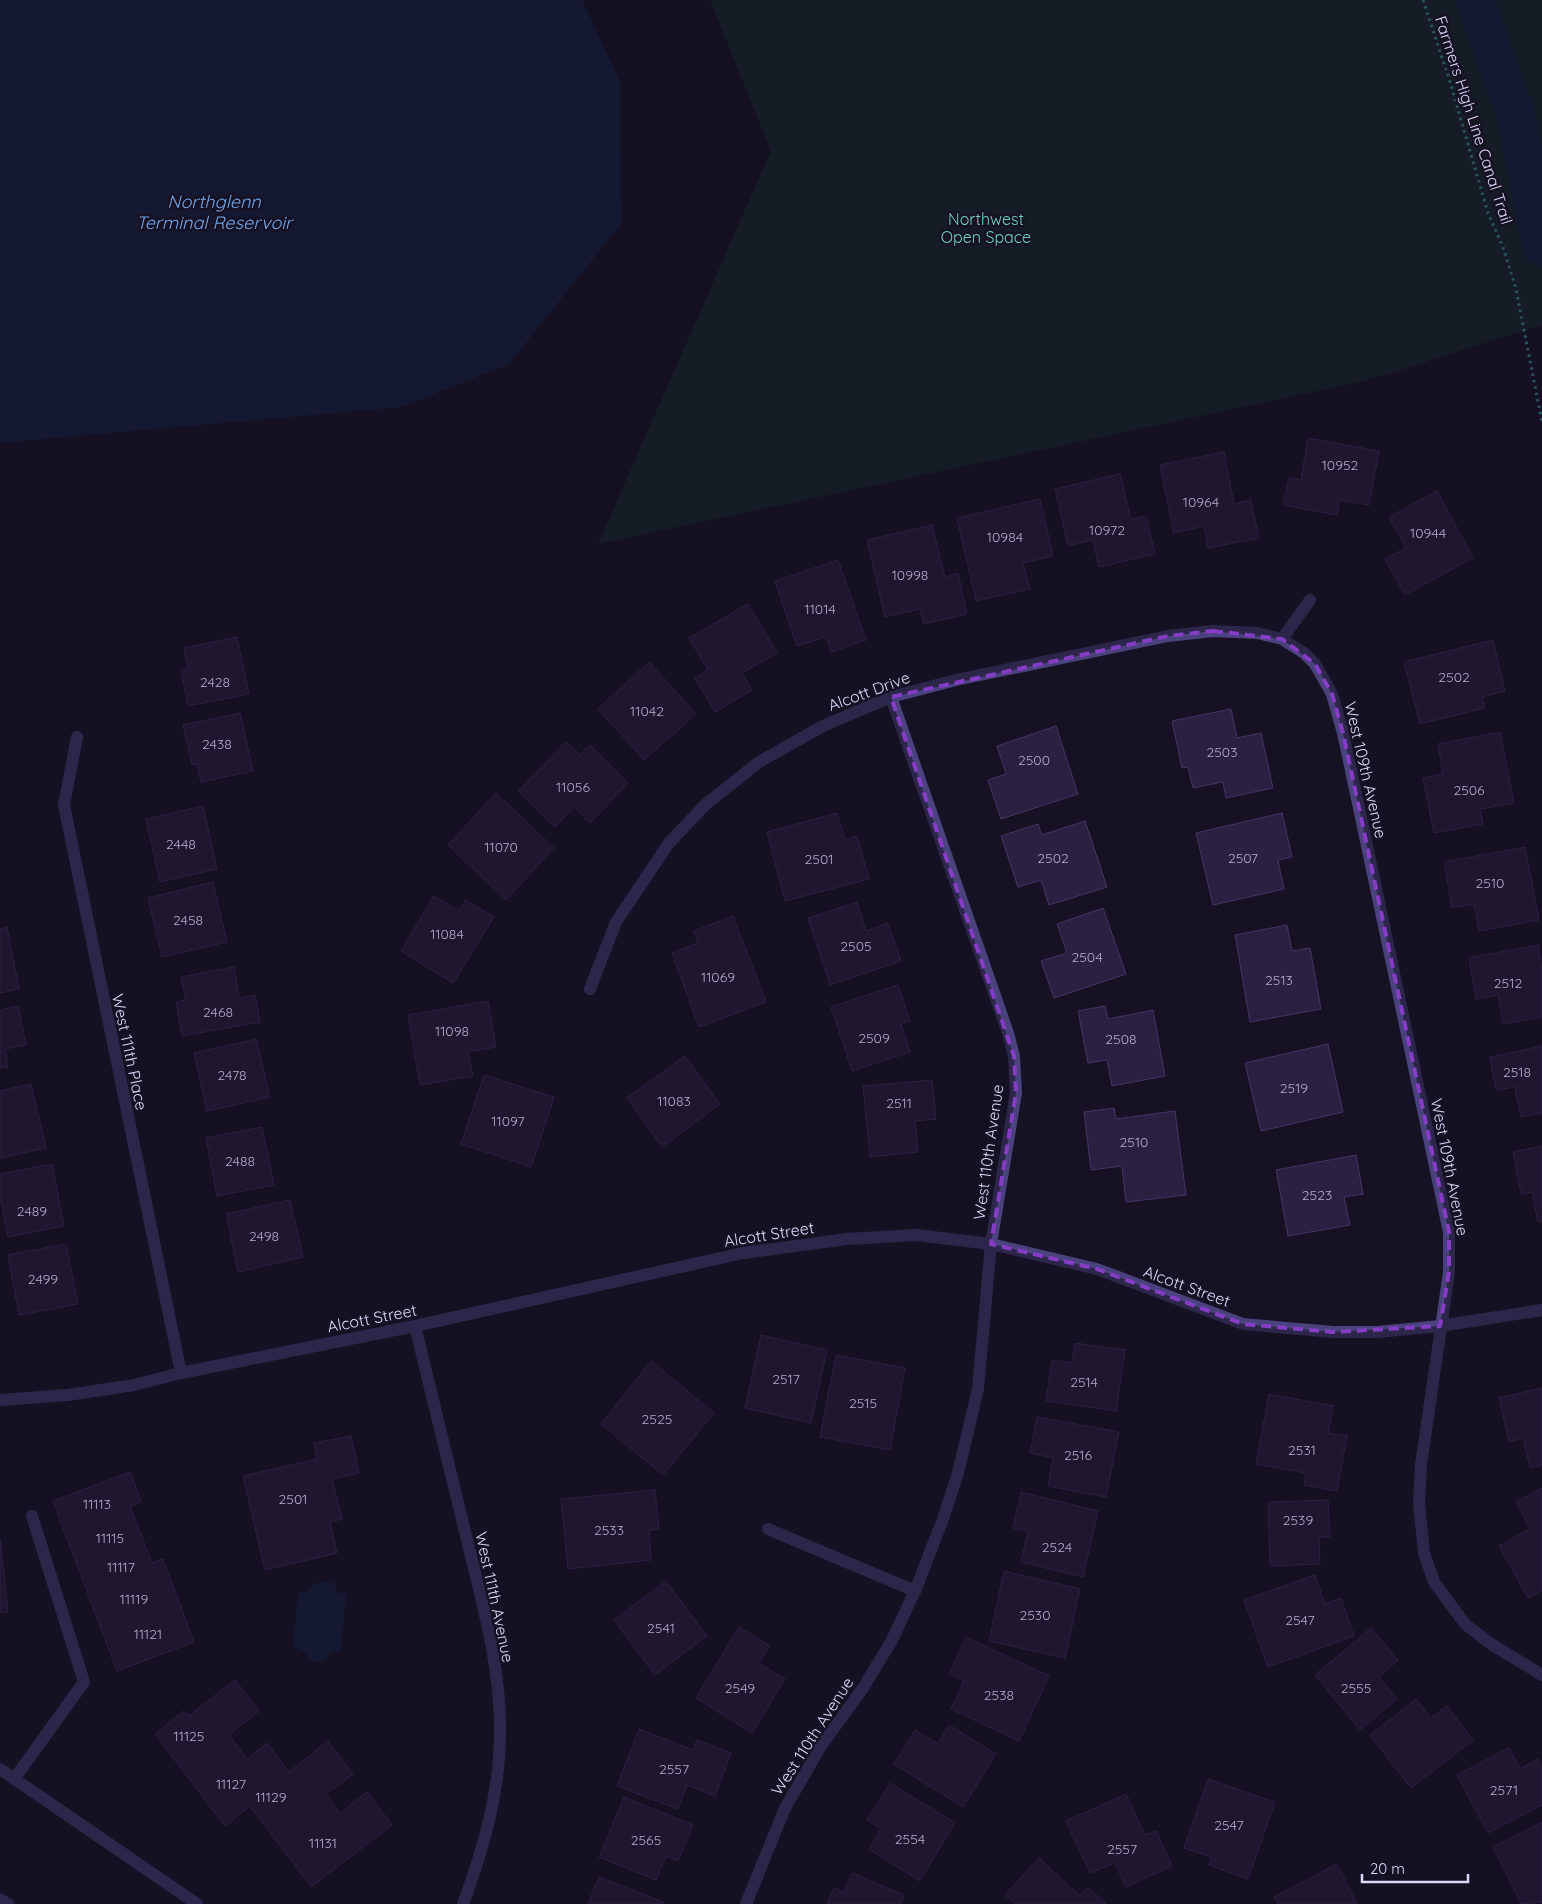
<svg xmlns="http://www.w3.org/2000/svg" width="1542" height="1904" font-family="Quicksand,sans-serif">
  <style>
    .green { fill: #152a2c }
    .water { fill: #142244 }
    .lines { fill: none; stroke-linecap: round; stroke-linejoin: round }
    .canal { stroke: #142244; stroke-width: 38 }
    .building { fill: #2a2041; stroke: #45346a }
    .path { stroke: #3ea4a8; stroke-width: 3; stroke-dasharray: 2.5 4; stroke-linecap: butt }
    .service { stroke: #4a427c; stroke-width: 12 }
    .minor { stroke: #4a427c; stroke-width: 12 }
    .marked { fill: none; stroke: #853dc5; stroke-width: 4; stroke-dasharray: 10 6; stroke-linejoin: round }
    .labels { text-anchor: middle; dominant-baseline: central; stroke-width: 5; stroke-linejoin: round; paint-order: stroke }
    .number-label { font-size: 14px; fill: #b2aacc }
    .street-label { font-size: 16px; fill: #dfd8fa; stroke: #161123 }
    .park-label { font-size: 16px; fill: #6dd1c2; stroke: #161123 }
    .water-label { font-size: 18px; font-style: italic; fill: #73a8ed; stroke: #161123 }
  </style>
  <rect width="100%" height="100%" fill="#161123"/>
  <!-- green -->
  <path class="green" d="M710,0H1542V325L1365,381L598,544L771,151Z"/>
  <!-- water -->
  <g class="water">
    <path d="M0,0H582L620,82L621,224L509,364L402,407L0,443Z"/>
    <path d="M333,1582L338,1593L346,1594L341,1653L332,1652L324,1661H312L303,1651L293,1647L298,1591L307,1592L315,1583Z"/>
  </g>
  <g class="lines">
    <!-- canal -->
    <path class="canal" d="M1475,0L1516,115L1542,247"/>
  </g>
  <!-- building -->
  <g class="building">
    <path d="M1308,438L1379,451L1369,505L1340,500L1337,515L1283,505L1289,478L1301,480Z"/>
    <path d="M1224,452L1234,504L1251,500L1259,538L1208,548L1204,526L1174,533L1160,465Z"/>
    <path d="M1120,474L1131,519L1146,516L1155,554L1099,567L1093,540L1068,546L1055,489Z"/>
    <path d="M1437,491L1473,558L1405,595L1385,559L1406,548L1389,517Z"/>
    <path d="M1040,499L1053,556L1023,563L1030,589L976,601L957,518Z"/>
    <path d="M932,525L945,577L958,573L967,614L924,624L920,609L885,617L867,540Z"/>
    <path d="M838,560L866,640L831,652L826,637L797,646L775,581Z"/>
    <path d="M748,604L777,653L742,673L752,690L715,712L695,678L708,670L689,638Z"/>
    <path d="M237,637L249,694L188,706L181,670L188,668L184,648Z"/>
    <path d="M1493,640L1505,691L1482,697L1485,708L1420,724L1404,662Z"/>
    <path d="M649,662L696,714L644,760L598,709Z"/>
    <path d="M1231,709L1237,738L1261,733L1273,788L1226,798L1223,782L1193,788L1188,767L1182,768L1172,721Z"/>
    <path d="M240,713L253,771L201,782L197,764L192,765L183,725Z"/>
    <path d="M1056,726L1078,794L1001,819L988,780L1006,774L997,746Z"/>
    <path d="M1500,732L1514,803L1480,809L1483,824L1434,833L1423,778L1443,774L1438,744Z"/>
    <path d="M566,742L580,755L590,745L628,783L590,823L574,807L555,827L518,791Z"/>
    <path d="M496,793L554,848L506,900L448,845Z"/>
    <path d="M203,806L217,869L160,882L146,819Z"/>
    <path d="M837,813L845,840L857,836L869,879L785,901L767,832Z"/>
    <path d="M1282,813L1292,857L1278,860L1284,889L1213,905L1196,833Z"/>
    <path d="M1085,821L1107,887L1049,905L1041,880L1018,887L1001,836L1038,824L1042,835Z"/>
    <path d="M1525,847L1539,920L1479,931L1474,904L1452,908L1444,862Z"/>
    <path d="M213,882L227,942L162,957L148,898Z"/>
    <path d="M434,896L459,911L466,900L494,917L453,983L401,951Z"/>
    <path d="M857,902L866,931L888,923L901,961L830,985L808,918Z"/>
    <path d="M1103,908L1126,974L1054,998L1041,961L1067,953L1057,924Z"/>
    <path d="M733,916L766,1002L699,1027L672,953L698,943L694,931Z"/>
    <path d="M1287,925L1292,951L1310,948L1321,1009L1250,1022L1235,935Z"/>
    <path d="M7,927L19,989L0,993V929Z"/>
    <path d="M1538,945L1542,970V1017L1503,1024L1498,995L1476,999L1469,958Z"/>
    <path d="M234,967L239,998L255,995L260,1022L182,1036L176,1002L186,1000L181,977Z"/>
    <path d="M898,985L910,1021L901,1024L910,1052L852,1071L831,1007Z"/>
    <path d="M488,1001L496,1047L468,1052L473,1076L420,1085L408,1015Z"/>
    <path d="M18,1006L26,1045L5,1049L8,1067L0,1068V1010Z"/>
    <path d="M1105,1006L1108,1019L1153,1010L1165,1076L1112,1086L1107,1060L1088,1063L1078,1011Z"/>
    <path d="M256,1039L270,1097L207,1111L194,1053Z"/>
    <path d="M1328,1044L1343,1112L1261,1131L1245,1063Z"/>
    <path d="M1542,1046V1113L1521,1117L1515,1087L1496,1090L1490,1057Z"/>
    <path d="M685,1056L720,1104L662,1147L627,1098Z"/>
    <path d="M484,1075L554,1097L531,1167L461,1144Z"/>
    <path d="M932,1080L936,1119L915,1121L918,1152L870,1157L863,1086Z"/>
    <path d="M31,1084L46,1148L0,1158V1091Z"/>
    <path d="M1114,1108L1116,1119L1175,1111L1186,1195L1126,1202L1122,1166L1091,1170L1084,1112Z"/>
    <path d="M262,1127L274,1185L217,1196L206,1138Z"/>
    <path d="M1542,1146V1221L1538,1222L1532,1192L1521,1194L1513,1152Z"/>
    <path d="M1356,1155L1363,1194L1344,1197L1350,1225L1288,1236L1276,1170Z"/>
    <path d="M52,1164L64,1226L8,1237L0,1196V1174Z"/>
    <path d="M290,1200L303,1257L238,1272L226,1214Z"/>
    <path d="M66,1244L78,1304L19,1315L8,1255Z"/>
    <path d="M761,1335L827,1350L811,1423L745,1408Z"/>
    <path d="M1075,1343L1125,1350L1116,1411L1046,1401L1052,1360L1072,1363Z"/>
    <path d="M836,1355L905,1368L890,1450L820,1437Z"/>
    <path d="M651,1361L714,1413L663,1475L601,1424Z"/>
    <path d="M1542,1388V1465L1530,1468L1523,1438L1509,1442L1499,1398Z"/>
    <path d="M1269,1394L1333,1406L1328,1433L1347,1436L1337,1491L1304,1485L1306,1473L1256,1464Z"/>
    <path d="M1037,1417L1119,1432L1106,1497L1048,1486L1053,1458L1030,1453Z"/>
    <path d="M351,1436L359,1473L332,1479L342,1519L330,1522L337,1553L265,1570L243,1476L317,1459L314,1443Z"/>
    <path d="M130,1472L141,1502L130,1506L152,1563L163,1559L194,1642L117,1671L53,1501Z"/>
    <path d="M1542,1488V1590L1528,1598L1499,1546L1530,1529L1516,1502Z"/>
    <path d="M655,1490L659,1529L649,1530L651,1560L568,1569L561,1499Z"/>
    <path d="M1021,1492L1098,1511L1083,1577L1021,1562L1028,1531L1013,1528Z"/>
    <path d="M1328,1500L1330,1537H1319L1320,1564L1270,1566L1268,1502Z"/>
    <path d="M0,1538L8,1612L0,1613Z"/>
    <path d="M1004,1571L1080,1589L1065,1658L989,1641Z"/>
    <path d="M1315,1575L1325,1604L1341,1598L1354,1636L1268,1667L1244,1600Z"/>
    <path d="M666,1581L707,1636L655,1675L614,1620Z"/>
    <path d="M739,1627L770,1646L759,1663L785,1679L752,1733L696,1698Z"/>
    <path d="M1371,1628L1398,1660L1379,1677L1397,1699L1360,1730L1315,1675Z"/>
    <path d="M966,1637L1049,1676L1019,1741L951,1709L964,1681L949,1674Z"/>
    <path d="M235,1680L259,1711L229,1735L247,1759L267,1743L289,1772L328,1741L353,1774L326,1794L340,1813L367,1792L392,1825L311,1887L250,1806L225,1826L155,1734L184,1711L189,1716Z"/>
    <path d="M1416,1699L1431,1718L1447,1706L1473,1740L1411,1788L1370,1735Z"/>
    <path d="M949,1725L996,1754L963,1807L894,1764L915,1730L938,1744Z"/>
    <path d="M639,1729L693,1750L697,1740L731,1753L715,1796L687,1785L678,1809L617,1786Z"/>
    <path d="M1509,1748L1520,1769L1538,1759L1542,1767V1805L1488,1833L1457,1775Z"/>
    <path d="M1208,1779L1275,1802L1248,1879L1209,1865L1212,1857L1184,1848Z"/>
    <path d="M890,1783L955,1823L920,1881L869,1849L881,1829L867,1820Z"/>
    <path d="M1126,1794L1145,1835L1156,1831L1172,1866L1126,1887L1115,1863L1090,1873L1066,1821Z"/>
    <path d="M624,1797L693,1825L678,1861L666,1856L656,1880L599,1857Z"/>
    <path d="M1542,1822V1902L1521,1904L1493,1847Z"/>
    <path d="M1039,1858L1080,1896L1088,1887L1106,1904H1015L1005,1895Z"/>
    <path d="M1337,1864L1357,1904H1278L1274,1897Z"/>
    <path d="M852,1873L904,1895L901,1904H827L834,1888L844,1892Z"/>
    <path d="M599,1877L663,1902L662,1904H588Z"/>
  </g>
  <g class="lines">
    <!-- path -->
    <path class="path" d="M1423,0L1450,82L1488,213L1503,247L1516,289L1542,422"/>
    <!-- service -->
    <g class="service">
      <path d="M0,1769L197,1904"/>
      <path d="M14,1779L84,1682L32,1516"/>
    </g>
    <!-- minor -->
    <g class="minor">
      <path d="M1282,639L1310,600"/>
      <path d="M77,737L64,805L181,1373"/>
      <path d="M590,989L616,922L669,843L705,805L759,762L823,726L891,697L956,680L1168,636L1213,631L1257,633L1282,639L1304,653L1315,664L1332,694L1343,733L1449,1232V1272L1421,1465L1419,1503L1424,1553L1434,1582L1465,1624L1491,1644L1542,1675"/>
      <path d="M415,1326C433,1400 451,1474 469,1548C483,1606 501,1670 500,1731C500,1792 484,1847 463,1904"/>
      <path d="M0,1400L68,1395L134,1385L181,1373L415,1326L743,1253L847,1239L916,1235L991,1244L1097,1269L1243,1324L1333,1332H1377L1440,1326L1542,1310"/>
      <path d="M768,1529L915,1591"/>
      <path d="M0,1899L8,1904"/>
      <path d="M746,1904L785,1808L821,1746L863,1688L892,1640L915,1591L943,1519L958,1473L978,1389L991,1244L1016,1093L1014,1056L1008,1033L891,697"/>
    </g>
  </g>
  <!-- marked area -->
  <path d="M0 0H1542V1904H0ZM1213,631L1282,639L1315,664L1332,694L1343,733L1449,1232V1272L1440,1326L1333,1332L1243,1324L1097,1269L991,1244L1016,1093L1014,1056L891,697L1168,636Z" fill="#161123" fill-opacity=".55" fill-rule="evenodd"/>
  <path class="marked" d="M1213,631L1282,639L1315,664L1332,694L1343,733L1449,1232V1272L1440,1326L1333,1332L1243,1324L1097,1269L991,1244L1016,1093L1014,1056L891,697L1168,636Z"/>
  <g class="labels">
    <!-- number labels -->
    <g class="number-label">
      <text x="1340" y="465">10952</text>
      <text x="1201" y="502">10964</text>
      <text x="1107" y="530">10972</text>
      <text x="1428" y="533">10944</text>
      <text x="1005" y="537">10984</text>
      <text x="910" y="575">10998</text>
      <text x="820" y="609">11014</text>
      <text x="1454" y="677">2502</text>
      <text x="215" y="682">2428</text>
      <text x="647" y="711">11042</text>
      <text x="217" y="744">2438</text>
      <text x="1222" y="752">2503</text>
      <text x="1034" y="760">2500</text>
      <text x="573" y="787">11056</text>
      <text x="1469" y="790">2506</text>
      <text x="181" y="844">2448</text>
      <text x="501" y="847">11070</text>
      <text x="1053" y="858">2502</text>
      <text x="1243" y="858">2507</text>
      <text x="819" y="859">2501</text>
      <text x="1490" y="883">2510</text>
      <text x="188" y="920">2458</text>
      <text x="447" y="934">11084</text>
      <text x="856" y="946">2505</text>
      <text x="1087" y="957">2504</text>
      <text x="718" y="977">11069</text>
      <text x="1279" y="980">2513</text>
      <text x="1508" y="983">2512</text>
      <text x="218" y="1012">2468</text>
      <text x="452" y="1031">11098</text>
      <text x="874" y="1038">2509</text>
      <text x="1121" y="1039">2508</text>
      <text x="1517" y="1072">2518</text>
      <text x="232" y="1075">2478</text>
      <text x="1294" y="1088">2519</text>
      <text x="674" y="1101">11083</text>
      <text x="899" y="1103">2511</text>
      <text x="508" y="1121">11097</text>
      <text x="1134" y="1142">2510</text>
      <text x="240" y="1161">2488</text>
      <text x="1317" y="1195">2523</text>
      <text x="32" y="1211">2489</text>
      <text x="264" y="1236">2498</text>
      <text x="43" y="1279">2499</text>
      <text x="786" y="1379">2517</text>
      <text x="1084" y="1382">2514</text>
      <text x="863" y="1403">2515</text>
      <text x="657" y="1419">2525</text>
      <text x="1302" y="1450">2531</text>
      <text x="1078" y="1455">2516</text>
      <text x="293" y="1499">2501</text>
      <text x="97" y="1504">11113</text>
      <text x="1298" y="1520">2539</text>
      <text x="609" y="1530">2533</text>
      <text x="110" y="1538">11115</text>
      <text x="1057" y="1547">2524</text>
      <text x="121" y="1567">11117</text>
      <text x="134" y="1599">11119</text>
      <text x="1035" y="1615">2530</text>
      <text x="1300" y="1620">2547</text>
      <text x="661" y="1628">2541</text>
      <text x="148" y="1634">11121</text>
      <text x="740" y="1688">2549</text>
      <text x="1356" y="1688">2555</text>
      <text x="999" y="1695">2538</text>
      <text x="189" y="1736">11125</text>
      <text x="674" y="1769">2557</text>
      <text x="231" y="1784">11127</text>
      <text x="1504" y="1790">2571</text>
      <text x="271" y="1797">11129</text>
      <text x="1229" y="1825">2547</text>
      <text x="910" y="1839">2554</text>
      <text x="646" y="1840">2565</text>
      <text x="323" y="1843">11131</text>
      <text x="1122" y="1849">2557</text>
    </g>
    <!-- street labels -->
    <g class="street-label">
      <text transform="translate(1474 120) rotate(72)">Farmers High Line Canal Trail</text>
      <text transform="translate(869 691) rotate(-20)">Alcott Drive</text>
      <text transform="translate(1366 770) rotate(77)">West 109th Avenue</text>
      <text transform="translate(130 1052) rotate(78)">West 111th Place</text>
      <text transform="translate(988 1152) rotate(-82)">West 110th Avenue</text>
      <text transform="translate(1450 1167) rotate(79)">West 109th Avenue</text>
      <text transform="translate(769 1234) rotate(-9)">Alcott Street</text>
      <text transform="translate(1187 1286) rotate(20)">Alcott Street</text>
      <text transform="translate(372 1318) rotate(-11)">Alcott Street</text>
      <text transform="translate(495 1597) rotate(78)">West 111th Avenue</text>
      <text transform="translate(812 1736) rotate(-57)">West 110th Avenue</text>
    </g>
    <!-- park labels -->
    <g class="park-label">
      <text x="986" y="219">Northwest<tspan x="986" dy="18">Open Space</tspan></text>
    </g>
    <!-- water labels -->
    <g class="water-label">
      <text x="214" y="201">Northglenn<tspan x="214" dy="21">Terminal Reservoir</tspan></text>
    </g>
  </g>
  <!-- scale -->
  <path d="M1362 1874v8h106v-8" fill="none" stroke="#dfd8fa" stroke-width="2.5"/>
  <text x="1370" y="1874" font-size="15" fill="#dfd8fa" stroke="#161123" stroke-width="4" paint-order="stroke">20 m</text>
</svg>
